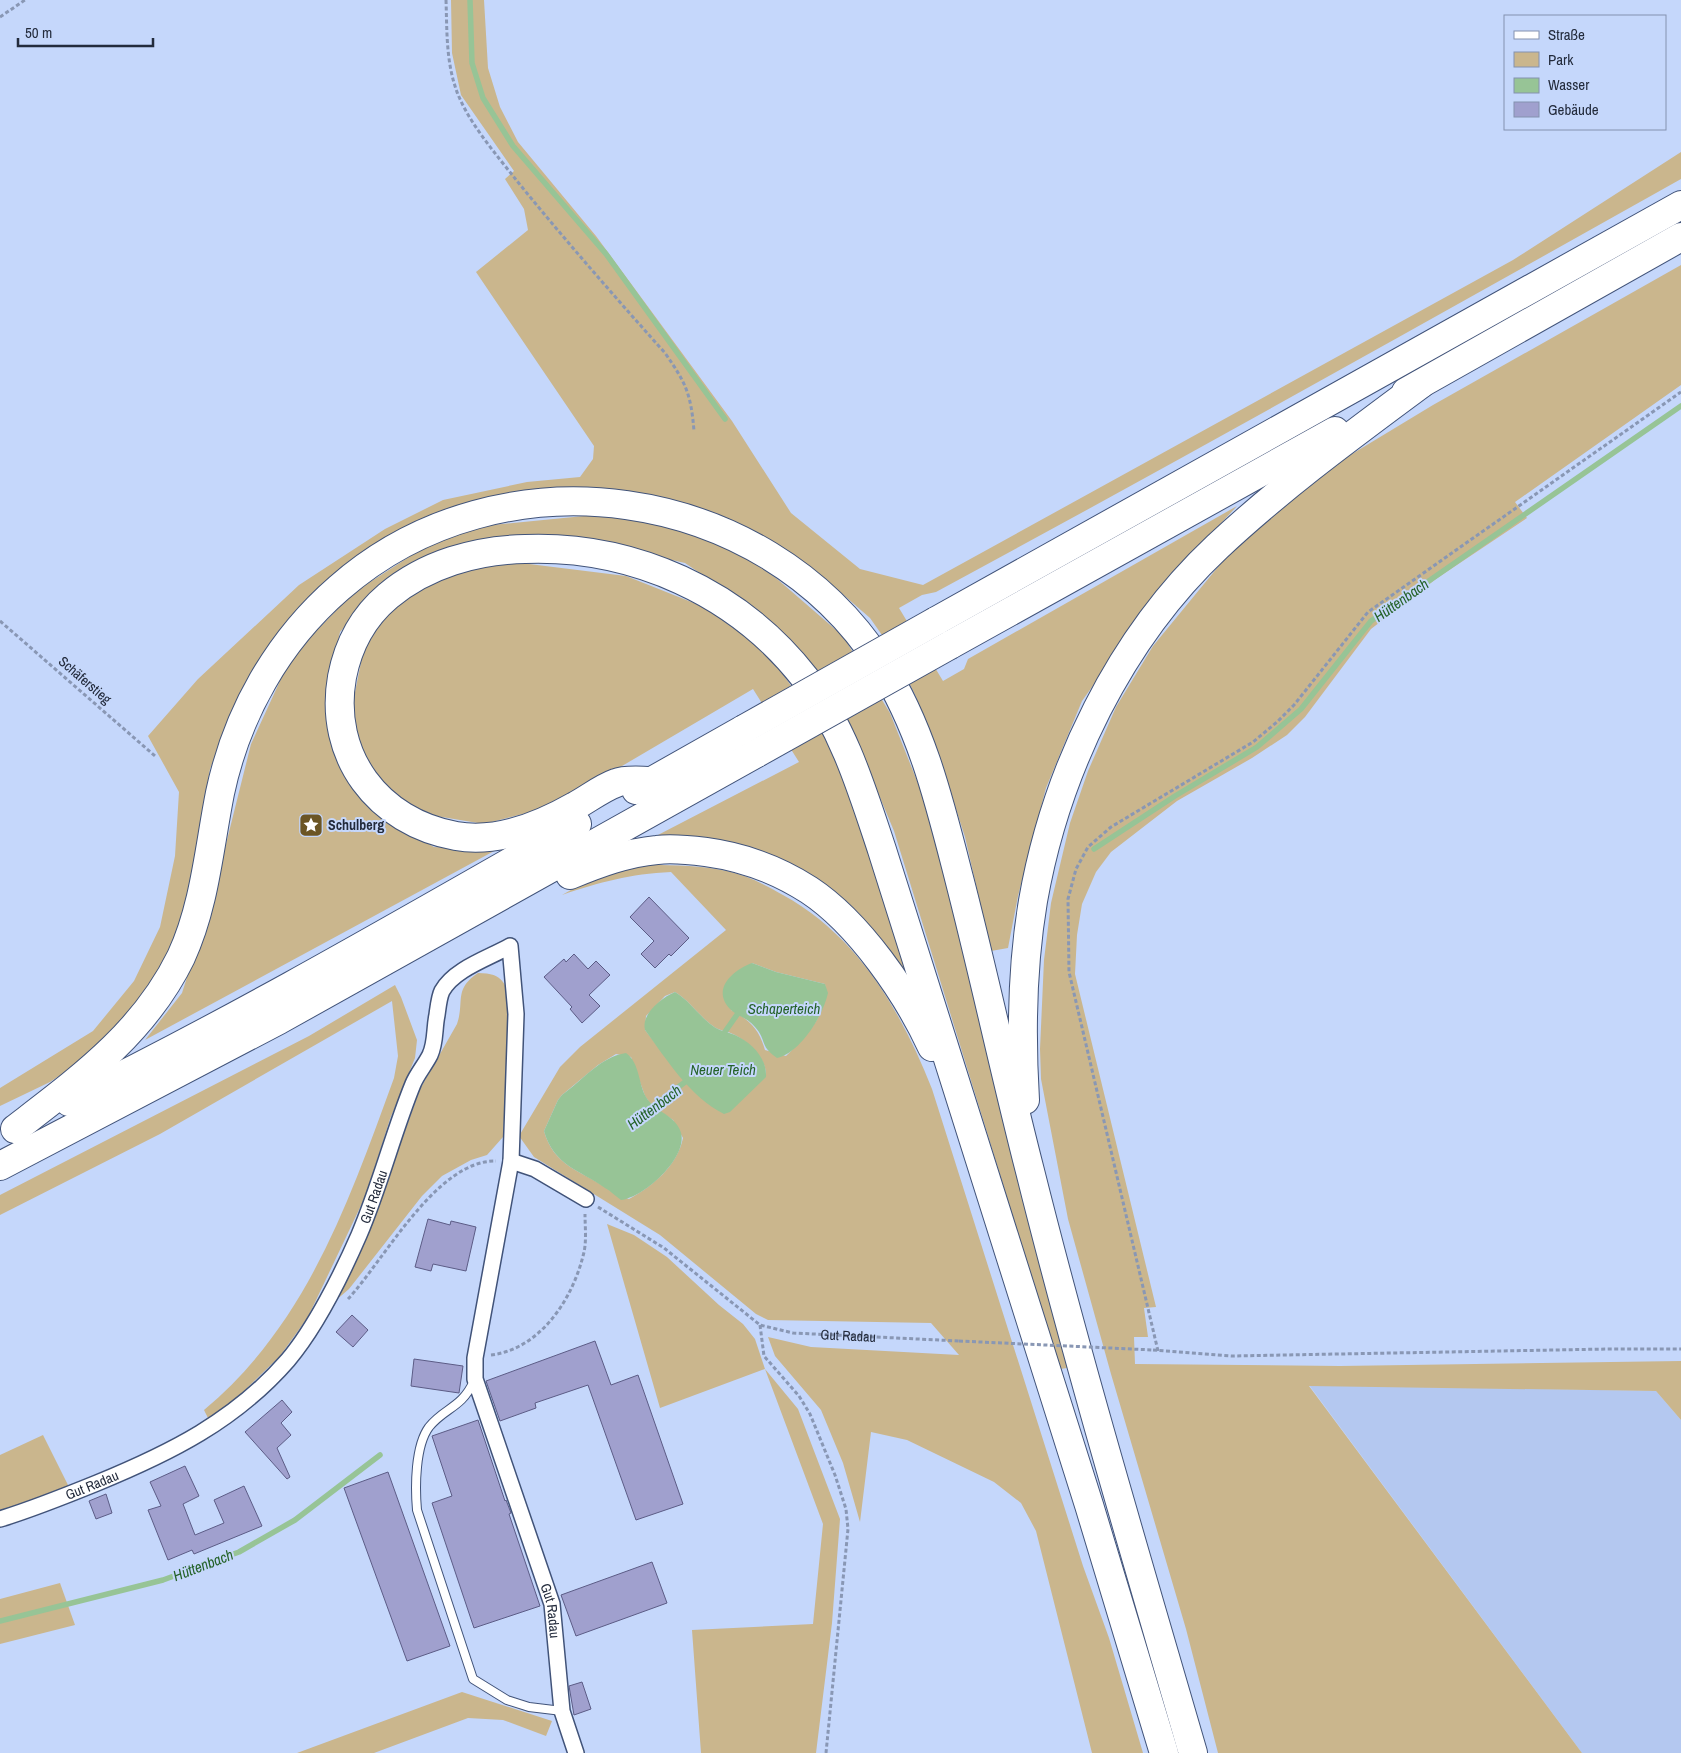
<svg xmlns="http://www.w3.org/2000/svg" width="1681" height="1753" font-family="'Archivo Narrow',sans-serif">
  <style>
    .built { fill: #b4c8f0 }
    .green { fill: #cab68d; fill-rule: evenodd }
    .water { fill: #97c496 }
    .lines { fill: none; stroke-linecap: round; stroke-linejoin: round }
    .stream { stroke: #97c496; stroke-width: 5.5 }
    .building { fill: #a0a0ce; stroke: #5c5c86 }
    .lane-casing { stroke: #415379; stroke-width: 10 }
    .street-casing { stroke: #415379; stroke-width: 18 }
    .highway-casing { stroke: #415379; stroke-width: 30 }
    .path { stroke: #8997b4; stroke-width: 3; stroke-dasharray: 4 2.5; stroke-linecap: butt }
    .lane { stroke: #fff; stroke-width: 8 }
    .street { stroke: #fff; stroke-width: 15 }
    .highway { stroke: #fff; stroke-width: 28 }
    .highway-bridge-casing { stroke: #415379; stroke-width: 30; stroke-linecap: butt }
    .path-bridge { stroke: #8997b4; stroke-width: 3; stroke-dasharray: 4 2.5; stroke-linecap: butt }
    .highway-bridge { stroke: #fff; stroke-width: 28 }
    .labels { text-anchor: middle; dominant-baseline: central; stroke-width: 4; stroke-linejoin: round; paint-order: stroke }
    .street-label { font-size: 14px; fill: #232b3c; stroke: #c5d7fb }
    .poi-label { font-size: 14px; font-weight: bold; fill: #232b3c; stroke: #c5d7fb; text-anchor: start }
    .water-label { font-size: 15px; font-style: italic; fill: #246228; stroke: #c5d7fb }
  </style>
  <rect width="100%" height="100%" fill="#c5d7fb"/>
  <!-- built -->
  <path class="built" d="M1309,1385L1656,1391L1681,1420V1753H1582Z"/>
  <!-- green -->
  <g class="green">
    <path d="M451,0H484L488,68L500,107L518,142L596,236L732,421L791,513L860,569L923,585L1513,260L1681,152V179C1433,318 1186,457 936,592L922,595L899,608L943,681L964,669L968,659L1237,506L1167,582L1082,701L1046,788L1018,896L1008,948L991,951L965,837L939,757L916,697L896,655L870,618L816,571L716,514L688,505L626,493L557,490L525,492L489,499L281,630L239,697L210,769L183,922L149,995L101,1048L50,1082L0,1106V1088L93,1031L134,981L160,927L175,856L179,792L148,736L198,679L299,585L385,529L443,500L527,482L580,477L593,459L594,446L476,272L528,230L524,209L505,179L514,171L461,95L452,53Z"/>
    <path d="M1681,265V385L1515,502L1527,518L1436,579L1371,629L1305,717L1287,735L1252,758L1177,801L1111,852L1096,872L1082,904L1077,935L1075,974L1156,1307L1144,1308L1148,1337H1134L1135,1364L1340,1366L1681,1361V1420L1656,1391L1309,1386L1582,1753H1218L1186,1629L1111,1374L1068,1219L1041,1079L1040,1049L1044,960L1051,903L1070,823L1088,771L1116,707L1153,646L1222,562L1258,527L1347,457L1433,405Z"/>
    <path d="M604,514L688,530L739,553L776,578L843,636L890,713L933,821L1067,1368L1060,1369L894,831L853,733L805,661L773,623L685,563L577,538L485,540L390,577L340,632L326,704L340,767L378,814L434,847L496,850L145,1040L182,993L213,896L251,744L291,657L353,593L437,539L492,525Z"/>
    <path d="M521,563L626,576L704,607L767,652L807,708L829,744L845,779L917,1001L836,901L656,836L799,762L753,689L554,806L484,824L424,814L387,792L359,750L353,702L366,637L403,598L456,570Z"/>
    <path d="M629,865C662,865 694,864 727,871C746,875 766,885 783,895C859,937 901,1011 932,1089L1083,1566L1109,1638L1143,1753H1092L1036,1531L1021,1503L994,1482L907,1440L871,1432L860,1522L843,1463L821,1410L775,1356L768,1337L811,1347L959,1355L931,1323L768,1320L756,1314L660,1235L534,1157L519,1136L560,1067L580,1047L726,930L671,872C630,874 600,882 562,895L594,877ZM752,963L776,972L825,984C829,1014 806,1036 786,1056L765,1050C759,1029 750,1020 731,1010ZM675,992C690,1001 699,1016 713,1026C719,1031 728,1031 735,1035C750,1043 767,1059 766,1077L686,1083L645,1030L646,1016L665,996ZM616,1054L631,1057L645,1096L652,1106L673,1120L683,1138C677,1166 653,1186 629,1199C619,1196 614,1193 605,1187C579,1170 554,1166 544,1131L558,1100L562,1095L598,1065Z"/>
    <path d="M478,973C504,973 507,984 510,1007L503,1137L487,1155L471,1160L442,1176L422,1196L349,1289L328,1307L369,1231L420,1089L457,1024C465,1001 453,990 478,973Z"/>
    <path d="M395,985L401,997L417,1040L415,1058L390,1119L366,1195L308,1317L280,1356L242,1393L209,1420L204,1410C307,1324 349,1201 394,1078L398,1056L392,1001L160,1134L0,1215V1195L309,1036Z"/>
    <path d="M607,1224L634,1235L667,1257L719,1305L743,1324L755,1339L765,1369L798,1409L840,1519L832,1623L816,1753H701L692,1630L813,1624L823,1524L765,1369L660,1408Z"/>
    <path d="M43,1435L69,1487L37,1500L0,1510V1455Z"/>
    <path d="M60,1583L75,1625L0,1644V1599Z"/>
    <path d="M462,1692L552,1721L546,1736L503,1720L468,1718L374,1753H297Z"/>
  </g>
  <!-- water -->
  <g class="water">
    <path d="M752,963L776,972L825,984L828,993C823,1016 800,1053 777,1058C759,1046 767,1040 755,1027C748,1018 737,1016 730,1009C711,989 733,970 752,963Z"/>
    <path d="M675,992C690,1001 699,1016 713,1026C719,1031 728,1032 735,1035C752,1043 767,1058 766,1077L730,1112L724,1114C690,1097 667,1060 645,1030C641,1014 661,998 675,992Z"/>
    <path d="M626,1053C640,1063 638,1083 646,1097C654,1111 672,1114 679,1128C694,1153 644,1198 621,1200C615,1196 611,1191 605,1188C580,1170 554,1166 544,1131L558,1100L562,1095C583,1080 600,1057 626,1053Z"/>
  </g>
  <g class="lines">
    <!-- stream -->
    <g class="stream">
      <path d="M470,0L472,63L483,98L513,146L606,254L725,419"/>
      <path d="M1094,849L1175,796L1257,747L1301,709L1371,621L1681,406"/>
      <path d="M722,1036L741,1009"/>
      <path d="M647,1111L689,1079"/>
      <path d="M0,1621L163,1580L239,1552L295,1520L380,1455"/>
    </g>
  </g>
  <!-- building -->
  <g class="building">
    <path d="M649,897L689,938L671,956L669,954L655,968L641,954L654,941L630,917Z"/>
    <path d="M574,954L588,969L596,961L610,975L589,995L600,1006L582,1023L570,1009L572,1007L544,977L564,959L566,962Z"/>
    <path d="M428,1219L450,1225L451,1221L476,1227L466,1271L433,1264L431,1271L415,1267Z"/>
    <path d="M352,1315L368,1330L353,1347L336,1332Z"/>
    <path d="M595,1341L611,1385L638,1375L683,1504L636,1520L588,1385L535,1403L536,1408L500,1421L486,1381Z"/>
    <path d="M414,1359L463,1366L459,1393L411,1386Z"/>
    <path d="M282,1400L292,1412L281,1423L291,1435L277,1448L290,1477L287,1479L245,1432Z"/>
    <path d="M478,1420L505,1501L506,1500L511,1513L509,1514L540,1606L474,1628L432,1503L452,1496L432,1436Z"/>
    <path d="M185,1466L199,1496L183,1504L195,1535L224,1523L214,1500L244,1486L262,1526L194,1554L192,1550L168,1560L148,1510L161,1506L150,1482Z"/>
    <path d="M388,1472L450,1646L407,1661L344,1488Z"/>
    <path d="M106,1494L112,1513L96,1519L89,1501Z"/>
    <path d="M652,1562L667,1603L576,1636L561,1595Z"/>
    <path d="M582,1682L591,1709L574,1715L569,1686Z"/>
  </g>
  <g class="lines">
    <!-- lane casing -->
    <g class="lane-casing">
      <path id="lane" d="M474,1381C461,1409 445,1407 429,1427C415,1446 415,1487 417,1510L473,1679L507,1700L529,1707L562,1711"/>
    </g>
    <!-- street casing -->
    <g class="street-casing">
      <g id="street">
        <path d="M511,1161L535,1169L586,1199"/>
        <path id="s2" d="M0,1519C33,1509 65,1496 97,1483C170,1453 235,1421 288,1360C315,1328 342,1274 359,1235C380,1186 393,1133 413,1084C417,1074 425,1065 430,1055C436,1042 434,1029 437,1015C438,1008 439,997 442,991C454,969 489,958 510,946L516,1014L511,1161L475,1358V1379L552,1604L562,1711L576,1753"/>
      </g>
    </g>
    <!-- highway casing -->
    <g class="highway-casing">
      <g id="highway">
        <path d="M1406,392L1681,237"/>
        <path d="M936,621L1681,205"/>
        <path d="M950,645L1335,431"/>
        <path d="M651,781C641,781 626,779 616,783C602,788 588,799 575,806C540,826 496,843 456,836C378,822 328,756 342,677C348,646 363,617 388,596C426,564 476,550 525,549C633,545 738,592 805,678C844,729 862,790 882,850L1089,1505L1164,1753"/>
        <path d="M636,790L744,729"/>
        <path d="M570,875C599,863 626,853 657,850C673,848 690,850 706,852C743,857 778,870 809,890C859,923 907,993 932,1047"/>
        <path d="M1025,1100C1021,1034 1022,966 1033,901C1056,770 1120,638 1217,547C1281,487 1351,436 1421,384"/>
        <path d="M69,1102C242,1017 410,919 577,824"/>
        <path d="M15,1129C80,1079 144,1033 181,957C205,905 209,848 220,793C237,713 278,641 339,588C501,446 764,484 880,663C922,728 940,804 959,878C984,975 1005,1074 1030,1171C1079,1367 1137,1560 1193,1753"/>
        <path d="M0,1166L279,1020L757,753"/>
      </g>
    </g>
    <!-- path -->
    <g class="path">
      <path d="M446,0C447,29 446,58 455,86C465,119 496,154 517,181C565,240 615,297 665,353C686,383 691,394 694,431"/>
      <path d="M0,17L25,0"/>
      <path d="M0,621L155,756"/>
      <path id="s1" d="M598,1207L664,1248L760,1325L793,1333L959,1341"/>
      <path d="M348,1299C385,1259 437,1160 496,1161"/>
      <path d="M760,1325L764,1356L799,1396L810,1414L835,1475L846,1509L848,1529L826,1753"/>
      <path d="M1153,1350L1231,1356L1608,1349H1681"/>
      <path d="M1158,1351L1069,972L1068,899L1076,869L1088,847L1111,827L1253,742L1277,722L1294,705L1368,612L1681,392"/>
      <path d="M491,1355C540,1349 572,1300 583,1256C587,1243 585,1227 585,1214"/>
    </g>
    <!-- lane -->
    <use href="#lane" class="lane"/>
    <!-- street -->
    <use href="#street" class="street"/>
    <!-- highway -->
    <use href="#highway" class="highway"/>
    <!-- highway-bridge casing -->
    <g class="highway-bridge-casing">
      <g id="highway-bridge">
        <path d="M744,729L936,621"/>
        <path d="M757,753L950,645"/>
      </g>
    </g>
    <!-- path-bridge -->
    <path class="path-bridge" d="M959,1341L1153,1350"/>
    <!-- highway-bridge -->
    <use href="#highway-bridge" class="highway-bridge"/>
  </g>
  <!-- icons -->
  <defs>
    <g id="sight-square" transform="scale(1.25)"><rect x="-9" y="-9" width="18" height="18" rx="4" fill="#6b5524" stroke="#c5d7fb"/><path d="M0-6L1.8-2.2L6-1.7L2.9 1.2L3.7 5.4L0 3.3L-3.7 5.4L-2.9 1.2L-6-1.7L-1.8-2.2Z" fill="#fff"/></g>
  </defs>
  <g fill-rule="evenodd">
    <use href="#sight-square" x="311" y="825"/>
  </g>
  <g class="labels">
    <!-- street labels -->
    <g class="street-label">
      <text transform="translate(85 680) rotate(41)">Schäferstieg</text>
      <text stroke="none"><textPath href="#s2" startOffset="518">Gut Radau</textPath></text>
      <text stroke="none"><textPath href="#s1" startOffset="290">Gut Radau</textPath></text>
      <text stroke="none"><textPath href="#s2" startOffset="98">Gut Radau</textPath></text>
      <text stroke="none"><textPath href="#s2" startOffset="1500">Gut Radau</textPath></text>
    </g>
    <!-- poi labels -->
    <g class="poi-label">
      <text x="328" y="825">Schulberg</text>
    </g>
    <!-- water labels -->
    <g class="water-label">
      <text transform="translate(1401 600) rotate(-35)">Hüttenbach</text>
      <text x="784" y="1008">Schaperteich</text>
      <text x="723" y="1069">Neuer Teich</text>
      <text transform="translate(654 1107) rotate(-37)">Hüttenbach</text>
      <text transform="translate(203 1565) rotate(-21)">Hüttenbach</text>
    </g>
  </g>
  <!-- legend -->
  <rect x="1504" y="15" width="162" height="115" fill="#c5d7fb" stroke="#8492af"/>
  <rect x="1514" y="31" width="25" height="8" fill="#ffffff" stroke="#8492af"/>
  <text x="1548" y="40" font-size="15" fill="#232b3c">Straße</text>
  <rect x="1514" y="52" width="25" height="15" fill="#cab68d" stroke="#8492af"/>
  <text x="1548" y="65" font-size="15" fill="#232b3c">Park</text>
  <rect x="1514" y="78" width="25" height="15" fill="#97c496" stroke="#8492af"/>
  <text x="1548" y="90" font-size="15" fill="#232b3c">Wasser</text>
  <rect x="1514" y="102" width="25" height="15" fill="#a0a0ce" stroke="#8492af"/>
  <text x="1548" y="115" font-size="15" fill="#232b3c">Gebäude</text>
  <!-- scale -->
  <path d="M18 38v8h135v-8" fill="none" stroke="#232b3c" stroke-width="2.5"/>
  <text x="25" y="38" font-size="15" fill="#232b3c" stroke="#c5d7fb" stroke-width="4" paint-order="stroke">50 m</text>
</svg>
